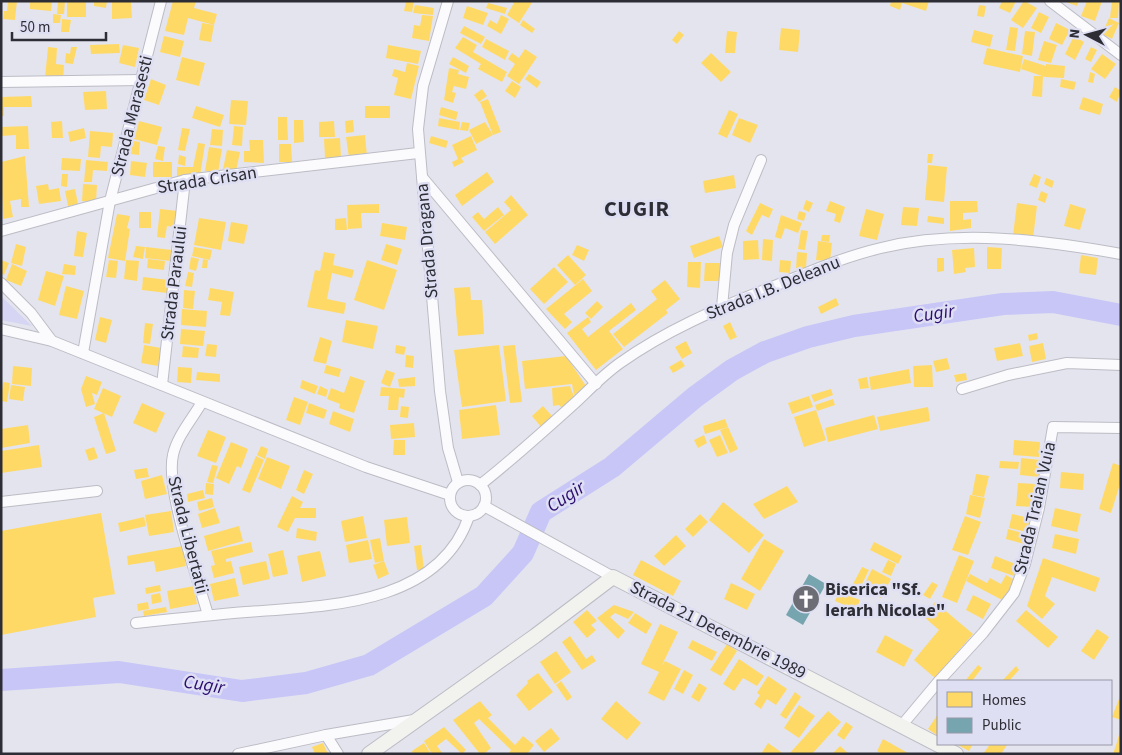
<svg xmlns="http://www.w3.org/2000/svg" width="1122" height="755" font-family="'Source Sans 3',sans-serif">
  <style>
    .green { fill: #d6d5f3 }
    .homes { fill: #ffd966 }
    .public { fill: #76a5af }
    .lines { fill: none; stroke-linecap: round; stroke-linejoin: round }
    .river { stroke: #c8c6f7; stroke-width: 22 }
    .minor-casing { stroke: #bcbcc5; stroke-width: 12 }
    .secondary-casing { stroke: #bcbcc5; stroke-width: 16 }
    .minor { stroke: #fbfbfd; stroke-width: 10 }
    .secondary { stroke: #f2f2ef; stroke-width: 14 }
    .labels { text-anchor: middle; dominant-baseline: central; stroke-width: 5; stroke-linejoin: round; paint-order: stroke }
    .street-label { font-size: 18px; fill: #2d2d35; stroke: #dfdff4 }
    .poi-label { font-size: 18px; font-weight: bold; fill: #2d2d35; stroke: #dfdff4; text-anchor: start }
    .water-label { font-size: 19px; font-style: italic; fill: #2b0e6c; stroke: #dfdff4 }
    .district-label { font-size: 22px; font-weight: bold; letter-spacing: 1px; fill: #2d2d35; stroke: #dfdff4 }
  </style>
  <rect width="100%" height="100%" fill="#e4e4ef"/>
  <!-- green -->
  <path class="green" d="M1,296L32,326L1,320Z"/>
  <!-- homes -->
  <g class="homes">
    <path d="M8,1H17L15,20L3,19L4,11H7Z"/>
    <path d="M30,1H52L51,11L30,9Z"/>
    <path d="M58,1H65L64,14H57Z"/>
    <rect x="67" y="1" width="19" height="16"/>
    <path d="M94,1H107L106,8L94,6Z"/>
    <path d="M112,1H131L132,18L112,19Z"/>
    <path d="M173,1H196L194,8L217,14L214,25L188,18L184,35L165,31Z"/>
    <path d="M406,1H414L412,12L404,11Z"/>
    <path d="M512,1H533L519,23L507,15L514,3Z"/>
    <path d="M891,1H929L926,11L902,3L900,10L890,6Z"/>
    <path d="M1002,1H1016L1010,13L999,8Z"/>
    <path d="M1024,1L1037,8L1023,28L1011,20Z"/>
    <path d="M1063,1H1079L1077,6Z"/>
    <path d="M1087,1H1102L1095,21L1081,16Z"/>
    <path d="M1112,1H1119L1118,18H1110Z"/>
    <path d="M488,3L507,8L505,14L486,8Z"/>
    <path d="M415,5L434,8L433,15L413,13Z"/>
    <path d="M979,5L986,6L984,17L977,16Z"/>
    <path d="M467,6L488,13L483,25L463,18Z"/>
    <path d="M1039,12L1049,17L1041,33L1031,28Z"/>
    <path d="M53,14L61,15L60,23H53Z"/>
    <path d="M422,15L433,16L429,41L412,38L414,25L420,26Z"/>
    <path d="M501,15L509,19L501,34L487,26L490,20L497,24Z"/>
    <path d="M1109,18L1119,23L1112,39L1102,34Z"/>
    <path d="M62,19L71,20L69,32H61Z"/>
    <path d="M523,20L535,29L532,33L520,25Z"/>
    <path d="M202,23L214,25L211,42L199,40Z"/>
    <path d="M1056,23L1070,30L1062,45L1049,39Z"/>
    <path d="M464,26L485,37L481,44L460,33Z"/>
    <path d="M1010,27L1018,28L1015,51L1006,50Z"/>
    <path d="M781,28L800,30L798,52L779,50Z"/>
    <path d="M974,30L993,35L990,47L971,42Z"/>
    <path d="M679,31L684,35L677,44L672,40Z"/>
    <path d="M727,31L737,32L735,53H725Z"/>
    <path d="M1025,31L1035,32L1032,56L1022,54Z"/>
    <path d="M164,36L184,41L180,57L160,52Z"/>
    <path d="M1074,36L1084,42L1075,60L1065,54Z"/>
    <path d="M463,37L477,45L473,52L507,72L502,82L478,69L481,64L455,48Z"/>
    <path d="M486,39L509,51L505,60L482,47Z"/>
    <path d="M1044,41L1057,45L1051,63L1038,60Z"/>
    <path d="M119,44L120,53L91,54L90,45Z"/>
    <path d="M123,45L139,48L135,67L119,63Z"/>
    <path d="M388,45L421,51L418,64L386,58Z"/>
    <path d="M48,47L57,48L56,64L64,65L63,79L45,78Z"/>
    <path d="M71,47H77L73,64L65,63L66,53L70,54Z"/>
    <path d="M1091,47L1097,50L1091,62L1085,59Z"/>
    <path d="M987,48L1023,56L1020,72L983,64Z"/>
    <path d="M525,49L537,57L519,84L507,76L515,64L508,59L512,53L519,58Z"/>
    <path d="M711,53L731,72L721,82L701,63Z"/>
    <path d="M1102,54L1116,64L1105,79L1091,69Z"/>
    <path d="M182,57L205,63L199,86L176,80Z"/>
    <path d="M453,57L469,66L466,73L449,64Z"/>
    <path d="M1024,59L1046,66V64L1065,66L1064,78L1045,77L1021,69Z"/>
    <path d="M407,63L419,66L411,99L394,95L398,78L392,76L394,69L405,72Z"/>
    <path d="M449,68L459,70L458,74L469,77L466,89L454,86L452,92L456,93L453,103L444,100Z"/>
    <path d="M1090,72L1095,74L1093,83L1088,82Z"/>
    <path d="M529,74L541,82L537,88L525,79Z"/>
    <path d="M1034,76H1043L1042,97L1032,96Z"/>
    <path d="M151,79L166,85L159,105L144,100Z"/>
    <path d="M1061,79L1076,82L1074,90L1060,87Z"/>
    <path d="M512,81L521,87L515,98L505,91Z"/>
    <path d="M1115,87L1121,91L1117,102L1109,97Z"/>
    <path d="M482,89L487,96L479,102L474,95Z"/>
    <path d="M106,91L107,109L85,110L83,92Z"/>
    <path d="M31,96L32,107H4V116H1V97Z"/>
    <path d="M1083,97L1103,104L1100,115L1079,109Z"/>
    <path d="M488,99L501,132L493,135L480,102Z"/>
    <path d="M231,100L248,101L246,125L229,124Z"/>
    <path d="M196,106L224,115L220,127L192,118Z"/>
    <rect x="365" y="106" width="25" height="12"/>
    <path d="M441,107L458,112L456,120L439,115Z"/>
    <path d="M729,110L738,114L727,138L718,134Z"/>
    <path d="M278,117H287L288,140H278Z"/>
    <path d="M439,118L460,122L459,130L438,126Z"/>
    <path d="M739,118L758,125L750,143L732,135Z"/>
    <path d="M294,120H303L304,142L294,143Z"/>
    <path d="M353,120L354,132L346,133L345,121Z"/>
    <path d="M62,121L63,138H52L51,122Z"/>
    <path d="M139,121L162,127L157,145L134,139Z"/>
    <path d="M334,121L335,137H319V122Z"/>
    <path d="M462,122L470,123L468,131L460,130Z"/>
    <path d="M485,122L493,135L476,144L469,130Z"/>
    <path d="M28,126L29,149H16V135L1,136V127Z"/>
    <path d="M234,126L243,127L242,146L232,145Z"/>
    <path d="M84,128L86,138L70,142L68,132Z"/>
    <path d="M182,128L190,129L185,151L178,150Z"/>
    <path d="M212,129L223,130L222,146L210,145Z"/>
    <path d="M90,131L113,133L112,147L101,146L100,158L88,157Z"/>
    <path d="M365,135L367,156L349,158L346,137Z"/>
    <path d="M431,136L448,141L446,148L429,143Z"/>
    <path d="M471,136L477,150L461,158L464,162L454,167L452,162L458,159L452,145Z"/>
    <path d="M340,138L341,158H325L324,139Z"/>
    <path d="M249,140H263L264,163L244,162V151H250Z"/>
    <path d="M133,141L140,142L139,155L131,154Z"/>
    <path d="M198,143L205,144L200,176H177V167H193Z"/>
    <path d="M279,144H291L292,162H279Z"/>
    <path d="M158,146L165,147L163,161L155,159Z"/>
    <path d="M209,147L222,149L218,173L205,171Z"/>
    <path d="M227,150L240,152L236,171L223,169Z"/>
    <path d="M928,154H933L932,163H927Z"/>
    <path d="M179,155L186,157L185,166L178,164Z"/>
    <path d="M25,156L29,207H21V199L10,201L13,217L3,219L1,162Z"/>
    <path d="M62,158L81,159L80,171L61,170Z"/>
    <path d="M86,160L108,162L107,171L93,170L92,182H84Z"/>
    <path d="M131,161L147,163L145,177L130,175Z"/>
    <rect x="153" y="162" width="19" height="15"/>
    <path d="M928,165L947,167L944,202L925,200Z"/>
    <path d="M487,172L494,182L462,206L455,195Z"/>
    <path d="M62,174H68L67,187L61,186Z"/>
    <path d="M1034,174L1041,177L1037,188L1029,185Z"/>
    <path d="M734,175L736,188L705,193L703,181Z"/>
    <path d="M1046,178L1054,181L1052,188L1044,184Z"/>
    <path d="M48,184L49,190L59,188L61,201L39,204L36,186Z"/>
    <path d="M83,184L97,185L96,202L82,201Z"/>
    <path d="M75,189L78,204L68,206L65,191Z"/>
    <path d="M1041,191L1048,194L1045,203L1038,200Z"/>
    <path d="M511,195L528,215L495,244L485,232L511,210L504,202Z"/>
    <path d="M806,200L813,203L809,212L803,209Z"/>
    <path d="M830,201L845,207L840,223L834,221L836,214L826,211Z"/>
    <path d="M950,201H977L978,212L963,213V220L971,219V228L950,231Z"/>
    <path d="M760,203L773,209L769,218L762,215L752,235L746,231Z"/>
    <path d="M1017,203L1037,206L1033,238L1013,235Z"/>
    <path d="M379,204V213H361L362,228L348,229L347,205Z"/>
    <path d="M1070,204L1086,209L1080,230L1064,226Z"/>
    <path d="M498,207L504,215L484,231L472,217L478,212L484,219Z"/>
    <path d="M903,207L919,208L917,226L901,225Z"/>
    <path d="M160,209L178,211L176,227L167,226L165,238L157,237Z"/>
    <path d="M866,209L884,214L877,240L859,236Z"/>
    <path d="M799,211L806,213L804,221L797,219Z"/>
    <rect x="139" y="212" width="12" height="16"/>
    <path d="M117,214L130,216L127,228L130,229L125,261L108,258Z"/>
    <path d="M781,215L802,223L798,233L785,228L781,239L775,237Z"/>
    <path d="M928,216L944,218V224L927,222Z"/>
    <path d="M199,218L226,222L221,250L194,245Z"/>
    <path d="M346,218L347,230H335V219Z"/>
    <path d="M231,222L248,225L244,244L228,241Z"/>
    <path d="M382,223L407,227L405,240L380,236Z"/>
    <path d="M801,230L808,231L805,250L798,249Z"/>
    <path d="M77,231L87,233L83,257L74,256Z"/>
    <path d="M822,235H830L829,242L821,241Z"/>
    <path d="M719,236L723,247L694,258L690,246Z"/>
    <path d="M763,239L773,240L772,261L762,260Z"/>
    <path d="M758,240L759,259L743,260V241Z"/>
    <path d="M818,241L832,243L830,261L816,260Z"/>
    <path d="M16,244L26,247L22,266L11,263Z"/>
    <path d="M386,244L402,249L397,265L381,260Z"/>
    <path d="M577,245L589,250L584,261L572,255Z"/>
    <path d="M136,246L145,247L143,259L133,257Z"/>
    <path d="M146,247L172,250L171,261L145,258Z"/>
    <path d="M194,247L212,250L210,260L192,256Z"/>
    <path d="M987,247L1002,248L1001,269H987Z"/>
    <path d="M974,248L975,267L965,268L966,272L954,274L952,250Z"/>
    <path d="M324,252L335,254L333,265L354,270L352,278L332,273L327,299L346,303L344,314L307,307L315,270L320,271Z"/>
    <path d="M797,252L807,253L806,268H796Z"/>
    <path d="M568,255L586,275L575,285L557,265Z"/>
    <path d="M1081,255L1098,258L1096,275L1079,273Z"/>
    <path d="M191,257L199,259L196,271L189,269Z"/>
    <path d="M937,258H944V271L937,272Z"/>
    <path d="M148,259L165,261L164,270L147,268Z"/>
    <path d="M203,259L208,260L207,268H202Z"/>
    <path d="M1,260L9,263L4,275L1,273Z"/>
    <path d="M109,260L118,261L116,278L106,277Z"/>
    <path d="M126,260L139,261L137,281L124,279Z"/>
    <path d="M367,260L397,270L384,310L354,300Z"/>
    <path d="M780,260L791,261L790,273L779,272Z"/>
    <path d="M688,262H701L700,288L687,287Z"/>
    <path d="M705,263H721V281H704Z"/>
    <path d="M12,264L27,271L21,286L6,280Z"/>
    <path d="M64,264L76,266L75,275L62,274Z"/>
    <path d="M554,267L568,282L544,304L530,289Z"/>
    <path d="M46,271L64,276L55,306L38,300Z"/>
    <path d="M188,272L194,273L192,287L185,286Z"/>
    <path d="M143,277L169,280L167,293L142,290Z"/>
    <path d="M583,279L592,291L564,314L572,322L565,329L546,309Z"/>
    <path d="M665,280L680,299L666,310L668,313L624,347L613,334L657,299L651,291Z"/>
    <path d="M66,286L84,291L77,319L59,315Z"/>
    <path d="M470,287L471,300H482L484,334L458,336L454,288Z"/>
    <path d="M210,288L234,292L230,316L220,315L222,302L208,300Z"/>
    <path d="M184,290L195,291L193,309L183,308Z"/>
    <path d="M836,298L839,305L821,314L818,307Z"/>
    <path d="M597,301L603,307L591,319L585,313Z"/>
    <path d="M631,303L636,310L609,331L623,349L596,370L567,333L588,317L591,322L582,329L588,337Z"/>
    <path d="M182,309L207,311L206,327L181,325Z"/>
    <path d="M100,317L112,320L106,343L95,340Z"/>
    <path d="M346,320L378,326L373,349L342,342Z"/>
    <path d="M730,322L737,337L730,340L723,326Z"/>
    <path d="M145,323L153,324L150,344L143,343Z"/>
    <path d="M181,329L205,331L203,346L180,344Z"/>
    <path d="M1037,333L1038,339L1029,341L1028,335Z"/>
    <path d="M320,337L332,341L326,364L313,361Z"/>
    <path d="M686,341L692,353L682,359L675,347Z"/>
    <path d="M1020,343L1023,356L997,361L994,348Z"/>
    <path d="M1043,343L1046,359L1032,362L1029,346Z"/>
    <path d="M207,344L217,345L216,357L205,356Z"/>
    <path d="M144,345L161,348L158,366L141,363Z"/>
    <path d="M396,345L406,347L404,355L395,353Z"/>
    <path d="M499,345L506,401L462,407L454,350Z"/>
    <path d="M515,345L522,402L510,403L503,346Z"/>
    <path d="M183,346L199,348L198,358L182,357Z"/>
    <path d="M406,355L414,356L413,368L405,367Z"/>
    <path d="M566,356L586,386L574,395L572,384L525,389L522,361Z"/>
    <path d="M947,358L950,369L936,372L933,361Z"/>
    <path d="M681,360L685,366L673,373L669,367Z"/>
    <path d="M326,365L341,369L339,377L324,373Z"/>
    <path d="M932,365L933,387H914L913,366Z"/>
    <path d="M13,366L32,368L31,386L12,384Z"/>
    <path d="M178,367L192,368L191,383L177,382Z"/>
    <path d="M909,369L911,383L871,390L869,377Z"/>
    <path d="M386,370L395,373L390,387L381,383Z"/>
    <path d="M197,372L220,374V382L196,380Z"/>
    <path d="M966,373L967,380L956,382L954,375Z"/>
    <path d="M86,376L102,382L97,395L92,393L95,404L86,407L81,389Z"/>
    <path d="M350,376L365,381L354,413L339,408L340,404L327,399L331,388L344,393Z"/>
    <path d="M415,377V386L399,387L398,379Z"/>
    <path d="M867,377L869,388L860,389L858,379Z"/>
    <path d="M302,380L318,386L315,394L300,388Z"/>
    <path d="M3,382L10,383L7,402L1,401Z"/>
    <path d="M11,385L25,387L23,401L9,399Z"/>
    <path d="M320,386L328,390L326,397L317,394Z"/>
    <path d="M570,386L574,397L562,408L559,405L553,406L552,388Z"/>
    <path d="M381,387L405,389L404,398L399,397L398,410H388L389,396H380Z"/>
    <path d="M103,388L121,396L112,417L94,409Z"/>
    <path d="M831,389L833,395L814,402L811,395Z"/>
    <path d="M809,396L813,407L792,414L788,403Z"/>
    <path d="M294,397L308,402L300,425L286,420Z"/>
    <path d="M833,399L835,405L817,411L815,405Z"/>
    <path d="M142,403L165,413L156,433L133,423Z"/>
    <path d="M309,403L327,410L324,419L306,413Z"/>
    <path d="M496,405L500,435L462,439L459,410Z"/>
    <path d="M401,406L409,407L408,418L400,417Z"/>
    <path d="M543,406L553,417L541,427L532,416Z"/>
    <path d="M928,407L930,421L880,431L877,417Z"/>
    <path d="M816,410L826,440L804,447L794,417Z"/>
    <path d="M333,411L354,419L350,432L329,424Z"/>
    <path d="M104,413L116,451L106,454L94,417Z"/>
    <path d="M874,415L878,429L828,442L825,428Z"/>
    <path d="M725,419L728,427L705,434L703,426Z"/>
    <path d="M414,423L415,437L391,439L390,425Z"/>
    <path d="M28,425L30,443L1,448V429Z"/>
    <path d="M728,427L738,449L730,453L720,430Z"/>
    <path d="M208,430L226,437L216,463L197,456Z"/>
    <path d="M704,435L707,443L698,448L694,440Z"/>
    <path d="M720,435L728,453L717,457L709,440Z"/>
    <path d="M394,440H405V455H393Z"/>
    <path d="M1014,440L1040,442L1039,457L1013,455Z"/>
    <path d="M231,442L248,449L241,468L237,466L229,484L216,478Z"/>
    <path d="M39,445L42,467L1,473V451Z"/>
    <path d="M261,446L268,449L265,459L257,455Z"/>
    <path d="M94,447L98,458L89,461L85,450Z"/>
    <path d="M256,456L264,460L250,493L242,490Z"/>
    <path d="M267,457L290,466L281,489L258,479Z"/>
    <path d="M1021,458L1041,460L1039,477L1020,475Z"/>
    <path d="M1000,461L1019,462L1018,469L999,468Z"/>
    <path d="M1113,463L1121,466V481L1111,513L1099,509Z"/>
    <path d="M212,465L218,466L213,483L207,482Z"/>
    <path d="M147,468L149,477L136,479L134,470Z"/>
    <path d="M304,470L313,474L304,494L296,490Z"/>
    <path d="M1061,472L1084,474L1083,490L1060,488Z"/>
    <path d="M976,474L989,476L984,497L972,495Z"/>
    <path d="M162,475L167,494L145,499L141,481Z"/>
    <path d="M206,483L214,484L213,495L205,494Z"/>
    <path d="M1018,483L1036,484L1034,507L1016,506Z"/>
    <path d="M787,486L798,502L764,519L753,504Z"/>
    <path d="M203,490L205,498L188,502L187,494Z"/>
    <path d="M970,495L985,498L980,518L966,514Z"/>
    <path d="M292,496L303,502L300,508H316V518H295L288,532L277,527Z"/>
    <path d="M212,498L214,507L199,511L197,502Z"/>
    <path d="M723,502L764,535L749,553L709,520Z"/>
    <path d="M215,508L220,523L202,528L198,514Z"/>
    <path d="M1055,508L1081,514L1077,532L1051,526Z"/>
    <path d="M171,511L174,532L149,536L145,515Z"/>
    <path d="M101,513L115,594L93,598L96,617L1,635V531Z"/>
    <path d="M700,514L708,522L693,537L685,529Z"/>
    <path d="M1012,514L1030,518L1027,532L1009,528Z"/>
    <path d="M363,516L367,538L345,542L341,521Z"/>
    <path d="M965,516L981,522L968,555L952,550Z"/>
    <path d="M144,517L146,526L120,532L118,523Z"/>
    <path d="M407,517L410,543L387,546L384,520Z"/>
    <path d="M239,526L243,541L208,551L204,536Z"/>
    <path d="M297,528L317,532L316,541L296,538Z"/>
    <path d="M1008,529L1026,534L1024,544L1006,539Z"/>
    <path d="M1055,534L1079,539L1076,554L1052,548Z"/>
    <path d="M676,535L686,546L664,566L654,556Z"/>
    <path d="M380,538L384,561L375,563L370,540Z"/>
    <path d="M764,539L784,551L760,591L741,579Z"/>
    <path d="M368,540L372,559L349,563L346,545Z"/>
    <path d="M251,542L253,552L226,559V562L231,561L234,573L214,578L211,566L215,565L211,551Z"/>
    <path d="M874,542L902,556L898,564L870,550Z"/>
    <path d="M421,545L424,569L417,570L414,546Z"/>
    <path d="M183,546L186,566L156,572L154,561L128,565L127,556Z"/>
    <path d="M283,550L288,574L273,577L268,554Z"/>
    <path d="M320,551L326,576L302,582L297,556Z"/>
    <path d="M959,555L974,561L957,603L942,597Z"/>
    <path d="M995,556L1018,565L1014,576L991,568Z"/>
    <path d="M1043,558L1100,578L1095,592L1052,577L1045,596L1055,604L1042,619L1027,606Z"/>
    <path d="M641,560L681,581L673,596L633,575Z"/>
    <path d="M888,560L896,564L891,576L882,572Z"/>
    <path d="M266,561L270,579L243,585L239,567Z"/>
    <path d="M384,561L389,574L378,579L373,565Z"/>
    <path d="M862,567L869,570L860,588L853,584Z"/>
    <path d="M872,569L891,579L881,598L862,589Z"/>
    <path d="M970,574L987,583L990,578L1001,584L1006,575L1015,580L1004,601L966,581Z"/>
    <path d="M235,578L239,596L214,601L210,584Z"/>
    <path d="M932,582L938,585L930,599L923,595Z"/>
    <path d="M731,583L755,594L747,610L724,599Z"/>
    <path d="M160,585L161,591L146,594L145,588Z"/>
    <path d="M194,586L197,604L170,609L167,591Z"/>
    <path d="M839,592L860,600L856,610L835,601Z"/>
    <path d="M160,593L162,602L152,604L151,595Z"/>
    <path d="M973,595L991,604L983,619L966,610Z"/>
    <path d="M148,602L149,609L138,611L137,604Z"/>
    <path d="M935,602L973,634L935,678L914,660L939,630L923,616Z"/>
    <path d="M614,605L634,612L628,619L615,613L610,617L625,631L618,639L597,618Z"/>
    <path d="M166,607L167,612L144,616L143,611Z"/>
    <path d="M587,610L597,621L591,625L596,630L587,638L573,622Z"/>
    <path d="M1026,610L1058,637L1048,648L1016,621Z"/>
    <path d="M635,613L652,624L646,634L628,623Z"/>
    <path d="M660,624L678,632L662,665L665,661L681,669L664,701L648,693L659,672L641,664Z"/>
    <path d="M1097,629L1109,637L1094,660L1081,651Z"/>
    <path d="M885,635L913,650L904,667L876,652Z"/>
    <path d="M570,636L586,659L592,655L596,661L582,670L562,642Z"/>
    <path d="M692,640L717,652L712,661L688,648Z"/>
    <path d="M727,644L737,651L721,676L710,670Z"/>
    <path d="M556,651L571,672L555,684L540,662Z"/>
    <path d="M739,659L764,676L757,686L743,678L734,691L723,684Z"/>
    <path d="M978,665L982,668L972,681H965Z"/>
    <path d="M1016,666L1019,670L1009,681H1002Z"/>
    <path d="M684,670L693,675L683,694L674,689Z"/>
    <path d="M538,673L553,692L529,711L516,695L528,683L527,681Z"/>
    <path d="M768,676L787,689L776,705L767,699L761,709L754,704L760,695L757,693Z"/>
    <path d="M561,681L572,697L567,701L556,685Z"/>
    <path d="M699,683L707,688L699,702L691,697Z"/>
    <path d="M795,692L801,697L786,719L780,715Z"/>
    <path d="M1121,694V720L1112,717Z"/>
    <path d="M480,701L492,715L488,718L515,745L523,736L534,745L527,754H508L511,750L479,719L474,723L491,748L484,754H480L453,720Z"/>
    <path d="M616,701L641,723L627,740L601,719Z"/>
    <path d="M799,705L815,716L799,738L784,728Z"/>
    <path d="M828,711L841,722L812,754H789Z"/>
    <path d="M938,714V736L928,729Z"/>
    <path d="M846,722L853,727L844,740L837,735Z"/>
    <path d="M444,727L466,750L462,754L446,739L437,746L443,754H432L424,741Z"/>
    <path d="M551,728L560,739L544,752L535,741Z"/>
    <path d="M1120,731L1121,754H1113L1117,742Z"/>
    <path d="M883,739L906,752L910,754H882L877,751Z"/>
    <path d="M323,743L328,754H315L312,747Z"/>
    <path d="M424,743L431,754H413L412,751Z"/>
    <path d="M768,743L784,754H761Z"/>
    <path d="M956,744H973L969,751Z"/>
    <path d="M990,744H1006L1007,745L1001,754H983Z"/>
    <path d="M840,746L849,754H832Z"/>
  </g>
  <!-- public -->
  <path class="public" d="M809,574L826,584L803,625L786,615Z"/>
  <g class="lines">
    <!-- river -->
    <path class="river" d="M1,680L119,672L242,691L306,683L369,665L484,596L523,553L541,512L612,467L695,397L732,370L765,352L808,337L854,326L1003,304L1053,302L1121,315"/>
    <!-- minor casing -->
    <g class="minor-casing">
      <g id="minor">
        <path d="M448,1L423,86L418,129L440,391L448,448L458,482"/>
        <path d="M1050,1L1121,55"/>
        <path d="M1,82L141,80"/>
        <path d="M422,177L596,384"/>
        <path d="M1,231L185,180L418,153"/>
        <path d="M1,283L31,313L52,341"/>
        <path d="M722,307L727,253L734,225L761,160"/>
        <path d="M1,329L52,341L366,467L450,495"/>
        <path d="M83,353L110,201L161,1"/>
        <path d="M162,385L185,180"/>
        <path d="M962,389L1008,375L1067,363L1121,365"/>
        <path d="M202,402C193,418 177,436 173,455C165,489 198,579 208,615"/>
        <circle cx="468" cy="498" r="18"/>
        <path d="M480,485C513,459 544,431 575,403C589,390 603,375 620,363C665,331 716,309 767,289C805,274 842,257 881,248C959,229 1043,240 1121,254"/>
        <path d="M1,502L97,491"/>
        <path d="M484,506L613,577"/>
        <path d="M136,623C173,619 210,615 246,612C325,606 439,606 469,516"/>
        <path d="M939,681L983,633L1014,593L1025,564L1039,508L1053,427L1121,428"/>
        <path d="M902,725L938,682"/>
        <path d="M326,735L338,754"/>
        <path d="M238,754L326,735L414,720"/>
      </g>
    </g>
    <!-- secondary casing -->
    <g class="secondary-casing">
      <path id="secondary" d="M369,754L535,636L613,577L956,754"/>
    </g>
    <!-- minor -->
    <use href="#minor" class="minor"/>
    <!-- secondary -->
    <use href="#secondary" class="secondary"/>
  </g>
  <!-- icons -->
  <defs>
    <g id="church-disc" transform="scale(1.4375)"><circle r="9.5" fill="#6d6d76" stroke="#dfdff4"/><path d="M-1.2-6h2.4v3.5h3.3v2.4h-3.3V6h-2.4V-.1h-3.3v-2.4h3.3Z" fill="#fff"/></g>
  </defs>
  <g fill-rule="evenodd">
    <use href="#church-disc" x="806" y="599"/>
  </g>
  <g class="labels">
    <!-- street labels -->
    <g class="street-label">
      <text transform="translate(132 116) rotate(-76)">Strada Marasesti</text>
      <text transform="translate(207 180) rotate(-9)">Strada Crisan</text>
      <text transform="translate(427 241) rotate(-95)">Strada Dragana</text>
      <text transform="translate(174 283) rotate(-83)">Strada Paraului</text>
      <text transform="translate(773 288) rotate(-22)">Strada I.B. Deleanu</text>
      <text transform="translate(1035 508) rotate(-77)">Strada Traian Vuia</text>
      <text transform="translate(188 535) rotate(76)">Strada Libertatii</text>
      <text transform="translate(718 630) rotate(27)">Strada 21 Decembrie 1989</text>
    </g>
    <!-- poi labels -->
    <g class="poi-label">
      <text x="825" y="589">Biserica "Sf.<tspan x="825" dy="21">Ierarh Nicolae"</tspan></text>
    </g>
    <!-- water labels -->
    <g class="water-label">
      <text transform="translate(934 314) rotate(-8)">Cugir</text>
      <text transform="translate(566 497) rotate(-33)">Cugir</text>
      <text transform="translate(204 685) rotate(9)">Cugir</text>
    </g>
    <!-- district labels -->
    <g class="district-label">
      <text x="637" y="209">CUGIR</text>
    </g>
  </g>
  <!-- border -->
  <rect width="1122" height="755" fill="none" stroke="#2d2d35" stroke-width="5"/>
  <!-- legend -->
  <rect x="937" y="680" width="175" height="65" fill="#dfdff4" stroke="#9898a8"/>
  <rect x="947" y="692" width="25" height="15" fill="#ffd966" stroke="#9898a8"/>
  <text x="982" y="705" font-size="15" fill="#2d2d35">Homes</text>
  <rect x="947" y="718" width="25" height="15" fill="#76a5af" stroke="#9898a8"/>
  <text x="982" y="730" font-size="15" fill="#2d2d35">Public</text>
  <!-- north arrow -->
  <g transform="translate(1087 35) rotate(276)" stroke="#dfdff4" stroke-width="4" paint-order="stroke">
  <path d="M0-4L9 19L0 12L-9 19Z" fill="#2d2d35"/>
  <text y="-8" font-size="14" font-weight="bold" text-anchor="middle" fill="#2d2d35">N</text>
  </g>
  <!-- scale -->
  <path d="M12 32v8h94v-8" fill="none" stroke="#2d2d35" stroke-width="2.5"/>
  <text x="20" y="32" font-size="15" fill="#2d2d35" stroke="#dfdff4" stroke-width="4" paint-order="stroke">50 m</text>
</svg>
